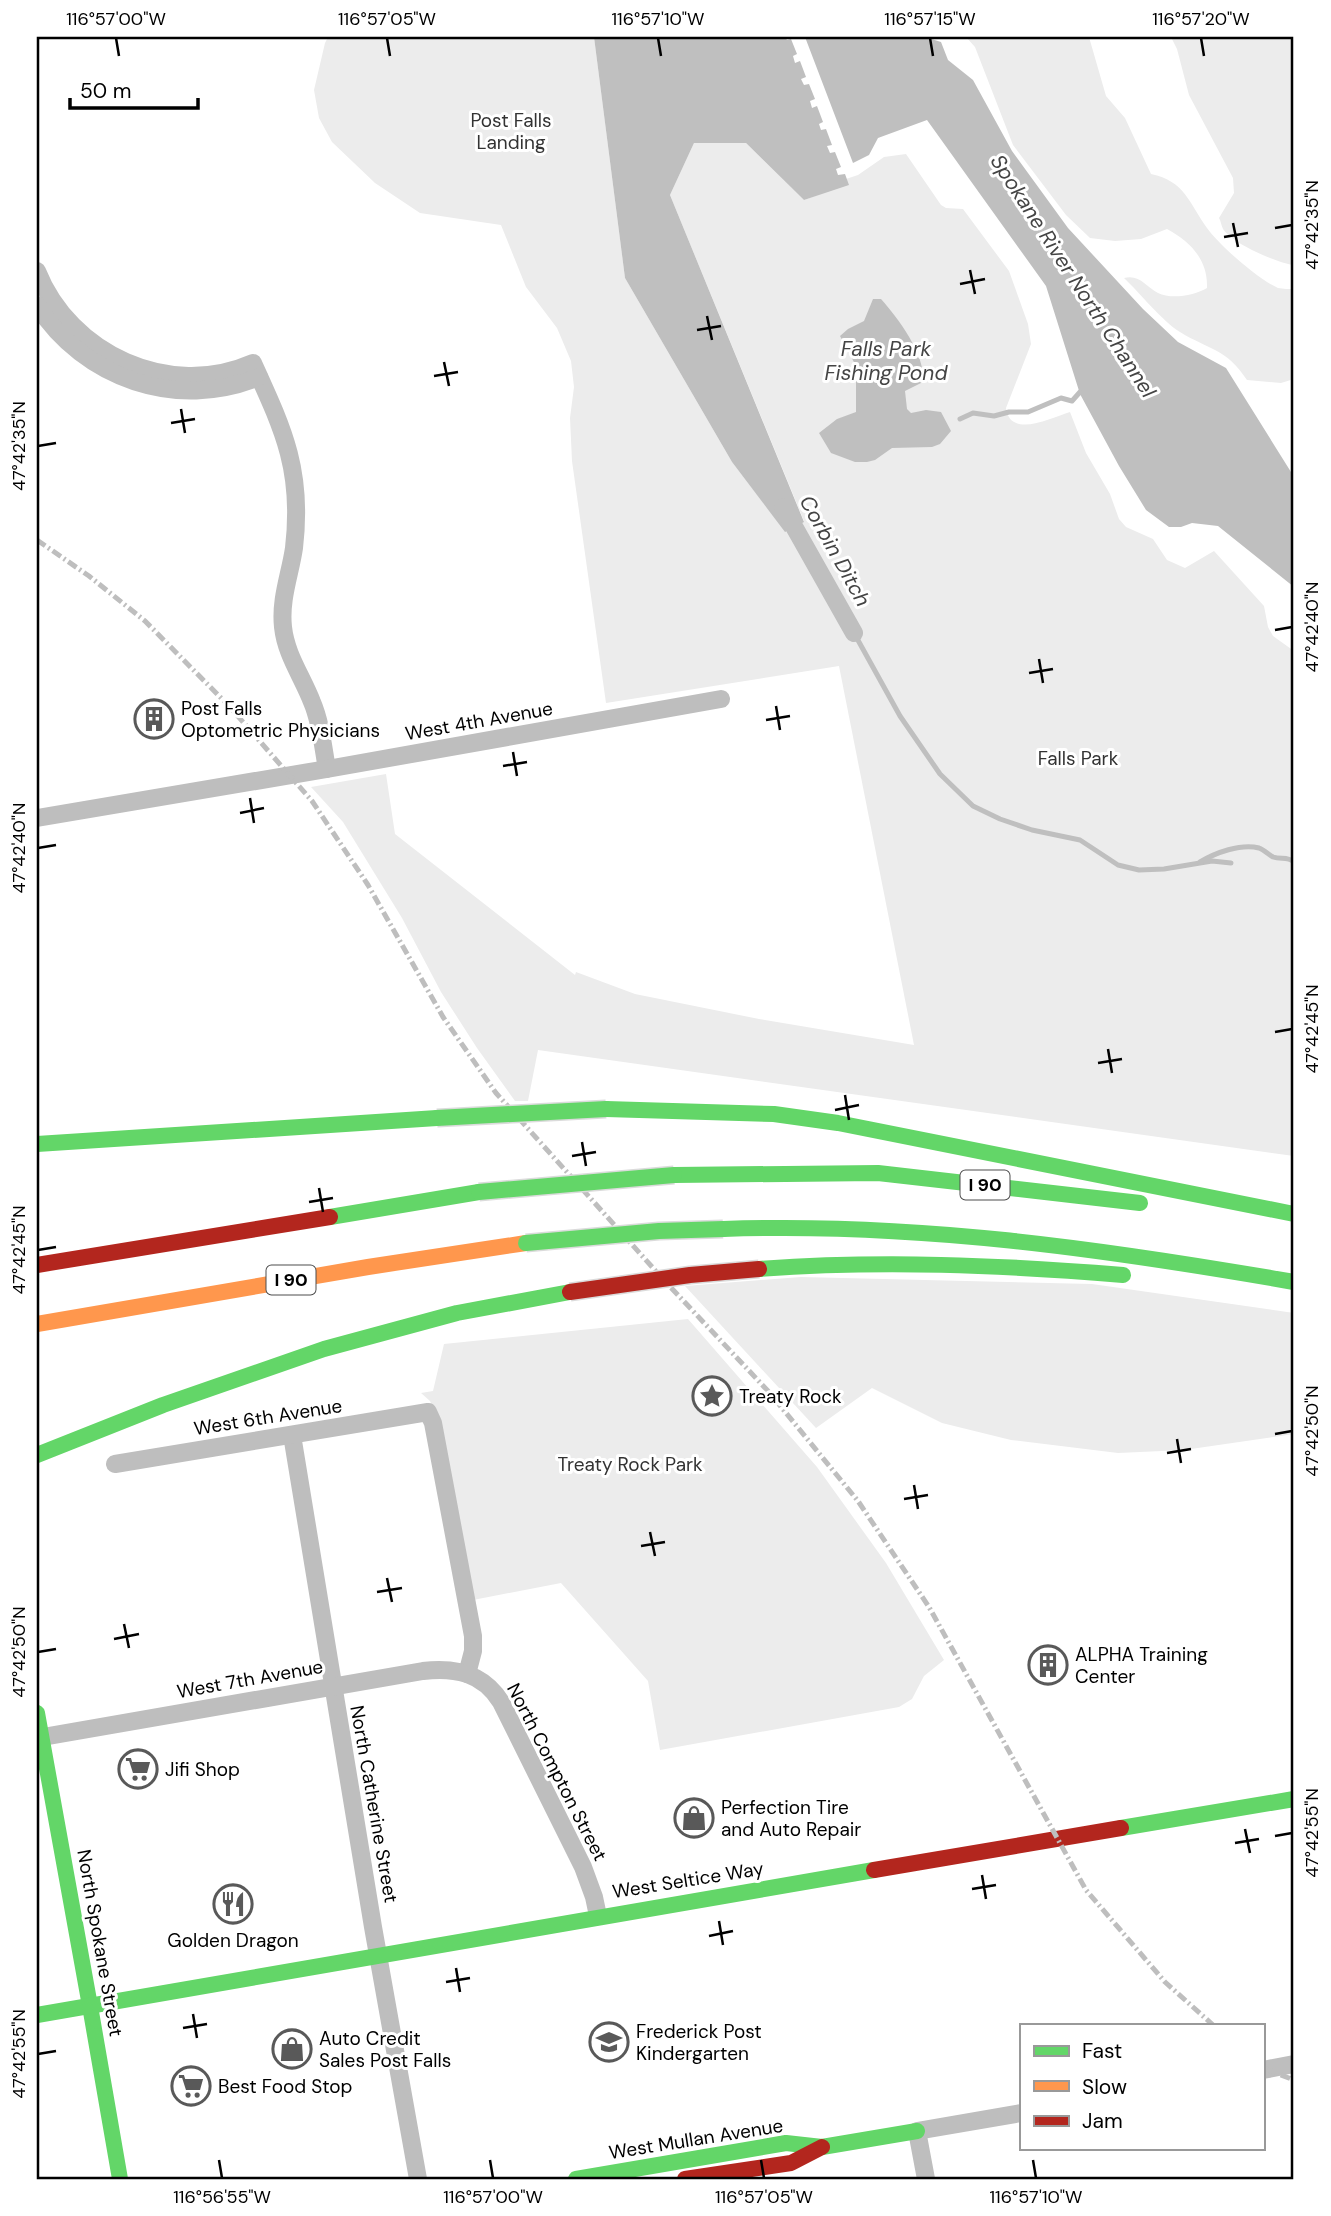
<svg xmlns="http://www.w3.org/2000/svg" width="1331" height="2216" font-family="'DM Sans',sans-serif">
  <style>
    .green { fill: #ececec }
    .water { fill: #bfbfbf }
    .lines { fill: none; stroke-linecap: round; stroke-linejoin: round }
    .stream { stroke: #bfbfbf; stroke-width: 5 }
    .canal { stroke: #bfbfbf; stroke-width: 18 }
    .street { stroke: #bebebe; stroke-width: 18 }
    .fast { stroke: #63d668; stroke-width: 16 }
    .slow { stroke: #ff974d; stroke-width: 16 }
    .jam { stroke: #b3261e; stroke-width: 16 }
    .rail { stroke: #bebebe; stroke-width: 5; stroke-dasharray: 10 3.5 2 3.5; stroke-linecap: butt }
    .fast-bridge-casing { stroke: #dbdbdb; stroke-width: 19; stroke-linecap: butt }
    .jam-bridge-casing { stroke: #dbdbdb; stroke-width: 19; stroke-linecap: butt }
    .fast-bridge { stroke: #63d668; stroke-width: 16 }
    .jam-bridge { stroke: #b3261e; stroke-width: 16 }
    .ticks { fill: none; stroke: #000; stroke-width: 2.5 }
    .labels { text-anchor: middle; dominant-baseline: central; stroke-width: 6; stroke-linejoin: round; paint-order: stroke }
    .shield { fill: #fff; stroke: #4c4c4c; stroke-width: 2 }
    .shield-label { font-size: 18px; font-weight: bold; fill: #000 }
    .park-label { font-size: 19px; fill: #333; stroke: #fff }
    .poi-label { font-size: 19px; fill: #000; stroke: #fff; text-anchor: start }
    .street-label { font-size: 19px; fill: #000; stroke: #fff }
    .water-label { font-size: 21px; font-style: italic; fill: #444; stroke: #fff }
    .neatline { fill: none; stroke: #000; stroke-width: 2.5 }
    .ticks-label { font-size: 18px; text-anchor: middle; fill: #000 }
  </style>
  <rect width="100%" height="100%" fill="#fff"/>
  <!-- green -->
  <g class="green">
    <path d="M328,37H594L625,278L732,462L785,531L804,521L670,195L694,143H746L804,200L848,184L846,179L858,175L884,157L906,154L941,205L946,208L963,209L1009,271L1028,324L1031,344L1006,408C1010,439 1051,418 1070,412L1086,453L1110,494L1119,519L1126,527L1153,539L1167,560L1185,568L1214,551L1264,606L1268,627L1273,636L1294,651V1156L538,1050L528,1101H515L477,1048L441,992L402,918L343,822L311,787L386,774L395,834L575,975L576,972L635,994L759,1019L914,1045L839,666L606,703L572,461L570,418L574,387L571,361L557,328L526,287L501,225L420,213L375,183L332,142L319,118L314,90L325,43Z"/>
    <path d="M966,37H1089L1106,96L1125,118L1151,174C1185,181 1189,203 1207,228C1220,246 1258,279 1278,288C1283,289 1289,289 1294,289V379L1281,383L1247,380C1226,348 1209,350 1180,332C1162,321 1140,293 1124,278C1140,274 1146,287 1158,293C1172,300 1195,295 1207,288C1208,260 1191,242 1167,229L1141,239L1115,241L1090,238L1066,215L1013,145L975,47Z"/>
    <path d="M1171,37H1294V265C1277,263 1233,244 1223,229C1221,225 1221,221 1219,218L1234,193L1233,178L1189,95L1177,49Z"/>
    <path d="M801,1277L1092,1284L1294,1313V1434L1184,1450L1118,1453L1011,1440L942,1423L872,1388L816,1428L685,1286Z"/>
    <path d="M688,1319L817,1467L886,1563L944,1660L924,1676L912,1699L899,1707L660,1750L648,1681L561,1583L473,1600L440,1422L430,1401L421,1393L433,1391L444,1344Z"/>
  </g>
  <!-- water -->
  <g class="water">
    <path d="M594,37H785L787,40L791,39L797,54L793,56L795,63L800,61L806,77L801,79L804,85L809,84L815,99L810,101L812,108L817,106L823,122L819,124L821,130L826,129L832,145L827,146L830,153L835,152L841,167L836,169L838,175L845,174L849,185L804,200L746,143H694L670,195L804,522L785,532L732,462L625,278Z"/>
    <path d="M805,37H925L941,42L948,60L973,80L1012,151L1068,228L1143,309L1178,342L1226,368L1291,472L1294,473V587L1218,526L1192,523L1181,527H1169L1146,510L1119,466L1080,394L1046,286L927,120L878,138L869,155L853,163Z"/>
    <path d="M873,299H881C898,318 926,355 923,382L905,391L907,409L911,413L926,410L941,412L951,431L940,444L932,447L892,448L875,460L867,462H855L831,453L819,433L837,419L856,412V366L840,336L848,329L864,321Z"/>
  </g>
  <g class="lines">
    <!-- stream -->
    <g class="stream">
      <path d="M960,419L973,413L994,416L1009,412H1028L1061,398L1072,401L1080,392"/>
      <path d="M854,633L900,716L940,774L973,806L1000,819L1032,830L1080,840L1118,865L1139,870L1164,869L1212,861L1231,863"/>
      <path d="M1200,862C1215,853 1241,843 1259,848C1264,850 1268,854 1273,857C1281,860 1287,856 1294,862"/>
    </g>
    <!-- canal -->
    <path class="canal" d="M783,507L854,633"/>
    <!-- street -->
    <g class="street">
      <path d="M37,271C70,354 169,400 253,363C284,431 303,471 294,548C290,575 280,599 283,627C286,655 302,676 312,702C321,723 323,747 327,769"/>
      <path d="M37,305C84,379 177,411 259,377"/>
      <path d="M37,818L327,769L721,699"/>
      <path d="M292,1435L373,1927L418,2179"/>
      <path d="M115,1464L428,1412L433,1423L473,1636V1651L467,1674"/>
      <path d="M37,1738L423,1671C455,1667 483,1673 501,1702L583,1867L594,1897L598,1916"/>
      <path d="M1263,2070L1294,2064"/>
      <path d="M926,2179L917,2131L1021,2113"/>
    </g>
    <!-- fast -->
    <g class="fast">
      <path d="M606,1109L774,1114L838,1123L1294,1214"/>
      <path d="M37,1144L437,1118"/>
      <path d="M674,1175L878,1173L1140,1203"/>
      <path d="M330,1217L479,1192"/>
      <path d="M723,1229C915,1222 1105,1249 1294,1282"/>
      <path d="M759,1269C881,1260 1001,1265 1123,1275"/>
      <path d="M37,1455L163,1405L324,1349L457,1313L570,1292"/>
      <path d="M37,1713L90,2006"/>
      <path d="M1121,1828L1294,1799"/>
      <path d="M90,2006L120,2179"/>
      <path d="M37,2015L874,1870"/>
      <path d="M576,2179L786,2143L822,2147L917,2131"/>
    </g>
    <!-- slow -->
    <path class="slow" d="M37,1324L368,1267L526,1243"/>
    <!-- jam -->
    <g class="jam">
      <path d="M37,1265L330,1217"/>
      <path d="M874,1870L1121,1828"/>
      <path d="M685,2179L791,2163L822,2147"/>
    </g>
    <!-- rail -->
    <g class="rail">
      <path d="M37,540L89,576L145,621L229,706L312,801L368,885L443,1017L496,1093L662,1278L768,1391L858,1501L929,1607L1086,1890L1165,1982L1213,2025"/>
      <path d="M1263,2068L1294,2080"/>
    </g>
    <!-- fast-bridge casing -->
    <g class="fast-bridge-casing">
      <g id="fast-bridge">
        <path d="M437,1118L606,1109"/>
        <path d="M479,1192L674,1175"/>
        <path d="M526,1243L659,1231L723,1229"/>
      </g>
    </g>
    <!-- jam-bridge casing -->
    <g class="jam-bridge-casing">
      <path id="jam-bridge" d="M570,1292L690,1275L759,1269"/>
    </g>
    <!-- fast-bridge -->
    <use href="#fast-bridge" class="fast-bridge"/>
    <!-- jam-bridge -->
    <use href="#jam-bridge" class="jam-bridge"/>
  </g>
  <!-- ticks -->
  <path class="ticks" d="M116,38L119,56M387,38L390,56M658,38L661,56M930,38L933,56M1201,38L1204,56M1233,223L1238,247M1275,228L1292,225M1224,237L1248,233M970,270L975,294M960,284L985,279M707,316L712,340M697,330L721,326M444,362L449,386M434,376L458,372M181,409L185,433M171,423L195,419M38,446L56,443M1275,630L1292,627M1039,659L1043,683M1029,673L1053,669M776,706L780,730M766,720L790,716M513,752L517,776M503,766L527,762M250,798L254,823M240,813L264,808M38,848L56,845M1275,1032L1292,1029M1108,1049L1112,1073M1098,1063L1122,1059M845,1095L849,1120M835,1110L859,1105M582,1142L586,1166M572,1156L596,1152M319,1188L323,1212M309,1202L333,1198M38,1250L56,1247M1275,1434L1292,1431M1177,1439L1181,1463M1167,1453L1191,1449M914,1485L918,1509M904,1499L928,1495M650,1532L655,1556M641,1546L665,1542M387,1578L392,1602M377,1592L402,1588M124,1624L129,1648M114,1639L139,1634M38,1652L56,1649M1245,1829L1250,1853M1275,1836L1292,1833M1235,1843L1259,1839M982,1875L986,1899M972,1889L996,1885M719,1921L723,1945M709,1936L733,1931M456,1968L460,1992M446,1982L470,1978M193,2014L197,2038M183,2028L207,2024M38,2054L56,2051M219,2160L222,2178M490,2160L493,2178M761,2160L764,2178M1033,2160L1036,2178"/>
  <!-- icons -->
  <defs>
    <g id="building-ring" transform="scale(2.0125)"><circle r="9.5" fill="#fff" stroke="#595959" stroke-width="1.5"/><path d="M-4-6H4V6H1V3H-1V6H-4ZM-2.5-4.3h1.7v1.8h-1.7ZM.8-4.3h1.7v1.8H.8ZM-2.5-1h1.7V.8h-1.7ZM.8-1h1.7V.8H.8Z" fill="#595959"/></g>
    <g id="sight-ring" transform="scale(2.0125)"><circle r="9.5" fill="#fff" stroke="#595959" stroke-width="1.5"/><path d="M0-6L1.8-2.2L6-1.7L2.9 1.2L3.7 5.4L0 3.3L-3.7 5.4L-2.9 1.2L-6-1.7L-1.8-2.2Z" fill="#595959"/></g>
    <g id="supermarket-ring" transform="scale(2.0125)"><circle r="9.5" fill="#fff" stroke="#595959" stroke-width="1.5"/><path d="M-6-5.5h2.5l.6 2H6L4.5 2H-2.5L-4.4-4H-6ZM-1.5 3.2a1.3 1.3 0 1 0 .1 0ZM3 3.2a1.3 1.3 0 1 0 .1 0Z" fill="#595959"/></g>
    <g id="shop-ring" transform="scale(2.0125)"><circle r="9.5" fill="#fff" stroke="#595959" stroke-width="1.5"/><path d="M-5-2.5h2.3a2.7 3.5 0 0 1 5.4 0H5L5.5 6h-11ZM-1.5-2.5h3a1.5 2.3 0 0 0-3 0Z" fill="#595959"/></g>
    <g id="restaurant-ring" transform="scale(2.0125)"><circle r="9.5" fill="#fff" stroke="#595959" stroke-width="1.5"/><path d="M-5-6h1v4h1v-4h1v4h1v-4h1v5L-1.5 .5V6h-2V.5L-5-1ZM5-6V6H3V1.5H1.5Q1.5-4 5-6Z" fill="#595959"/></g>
    <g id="school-ring" transform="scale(2.0125)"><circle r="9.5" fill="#fff" stroke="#595959" stroke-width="1.5"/><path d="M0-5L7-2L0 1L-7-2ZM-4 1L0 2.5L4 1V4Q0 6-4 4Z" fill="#595959"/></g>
  </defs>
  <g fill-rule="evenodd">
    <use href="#building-ring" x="154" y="719"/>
    <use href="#sight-ring" x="712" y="1396"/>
    <use href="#building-ring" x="1048" y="1665"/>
    <use href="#supermarket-ring" x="138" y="1769"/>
    <use href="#shop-ring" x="694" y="1818"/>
    <use href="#restaurant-ring" x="233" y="1904"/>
    <use href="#school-ring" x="609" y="2042"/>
    <use href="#shop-ring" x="292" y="2049"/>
    <use href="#supermarket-ring" x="191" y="2086"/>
  </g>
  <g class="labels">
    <!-- shield labels -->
    <g class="shield">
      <rect x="960.5" y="1170.5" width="49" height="29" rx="5"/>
      <rect x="266.5" y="1265.5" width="49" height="29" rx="5"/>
    </g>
    <g class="shield-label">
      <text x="985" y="1185">I 90</text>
      <text x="291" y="1280">I 90</text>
    </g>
    <!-- park labels -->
    <g class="park-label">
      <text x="511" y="120">Post Falls<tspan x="511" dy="22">Landing</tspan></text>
      <text x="1078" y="758">Falls Park</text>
      <text x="630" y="1464">Treaty Rock Park</text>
    </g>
    <!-- poi labels -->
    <g class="poi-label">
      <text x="181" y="708">Post Falls<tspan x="181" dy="22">Optometric Physicians</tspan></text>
      <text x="739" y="1396">Treaty Rock</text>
      <text x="1075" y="1654">ALPHA Training<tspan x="1075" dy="22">Center</tspan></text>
      <text x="165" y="1769">Jifi Shop</text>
      <text x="721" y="1807">Perfection Tire<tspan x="721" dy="22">and Auto Repair</tspan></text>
      <text x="233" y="1940" text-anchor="middle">Golden Dragon</text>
      <text x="636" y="2031">Frederick Post<tspan x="636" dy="22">Kindergarten</tspan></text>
      <text x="319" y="2038">Auto Credit<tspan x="319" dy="22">Sales Post Falls</tspan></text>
      <text x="218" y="2086">Best Food Stop</text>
    </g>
    <!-- street labels -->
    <g class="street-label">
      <text transform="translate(479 721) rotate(-10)">West 4th Avenue</text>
      <text transform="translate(268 1417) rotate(-9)">West 6th Avenue</text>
      <text transform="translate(250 1679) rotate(-10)">West 7th Avenue</text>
      <text transform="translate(557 1772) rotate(63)">North Compton Street</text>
      <text transform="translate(374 1804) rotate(80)">North Catherine Street</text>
      <text transform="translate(688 1880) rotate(-9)">West Seltice Way</text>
      <text transform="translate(100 1943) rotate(80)">North Spokane Street</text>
      <text transform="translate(696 2139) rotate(-9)">West Mullan Avenue</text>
    </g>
    <!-- water labels -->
    <g class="water-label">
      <text transform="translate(1073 276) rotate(57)">Spokane River North Channel</text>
      <text x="886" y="349">Falls Park<tspan x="886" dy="24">Fishing Pond</tspan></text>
      <text transform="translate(835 551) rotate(61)">Corbin Ditch</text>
    </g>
  </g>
  <!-- border -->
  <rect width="1331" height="2216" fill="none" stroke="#ffffff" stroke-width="77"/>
  <!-- legend -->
  <rect x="1020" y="2024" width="245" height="126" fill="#ffffff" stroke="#999999" stroke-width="2"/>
  <rect x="1034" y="2046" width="35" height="10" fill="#63d668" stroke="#999999" stroke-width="2"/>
  <text x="1082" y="2058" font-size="21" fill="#000000">Fast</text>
  <rect x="1034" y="2081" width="35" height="10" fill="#ff974d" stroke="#999999" stroke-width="2"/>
  <text x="1082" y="2094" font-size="21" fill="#000000">Slow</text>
  <rect x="1034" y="2116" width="35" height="10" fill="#b3261e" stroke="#999999" stroke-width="2"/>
  <text x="1082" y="2128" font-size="21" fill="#000000">Jam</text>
  <!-- scale -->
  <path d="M70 98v10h128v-10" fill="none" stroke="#000000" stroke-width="3.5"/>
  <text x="80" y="98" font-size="21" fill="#000000" stroke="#ffffff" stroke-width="5" paint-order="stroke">50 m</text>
  <rect x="38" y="38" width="1254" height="2140" class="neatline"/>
  <g class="ticks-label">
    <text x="116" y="25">116°57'00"W</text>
    <text x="387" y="25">116°57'05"W</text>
    <text x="658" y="25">116°57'10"W</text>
    <text x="930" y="25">116°57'15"W</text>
    <text x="1201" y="25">116°57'20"W</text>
    <text transform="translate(1312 225) rotate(-90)" y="6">47°42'35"N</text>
    <text transform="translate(19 446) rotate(-90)" y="6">47°42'35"N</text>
    <text transform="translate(1312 627) rotate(-90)" y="6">47°42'40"N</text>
    <text transform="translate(19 848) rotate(-90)" y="6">47°42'40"N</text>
    <text transform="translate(1312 1029) rotate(-90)" y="6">47°42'45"N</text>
    <text transform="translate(19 1250) rotate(-90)" y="6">47°42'45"N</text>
    <text transform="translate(1312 1431) rotate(-90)" y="6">47°42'50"N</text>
    <text transform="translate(19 1652) rotate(-90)" y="6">47°42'50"N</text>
    <text transform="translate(1312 1833) rotate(-90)" y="6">47°42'55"N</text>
    <text transform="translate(19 2054) rotate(-90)" y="6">47°42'55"N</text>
    <text x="222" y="2203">116°56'55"W</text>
    <text x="493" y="2203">116°57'00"W</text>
    <text x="764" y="2203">116°57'05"W</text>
    <text x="1036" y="2203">116°57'10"W</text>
  </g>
</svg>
